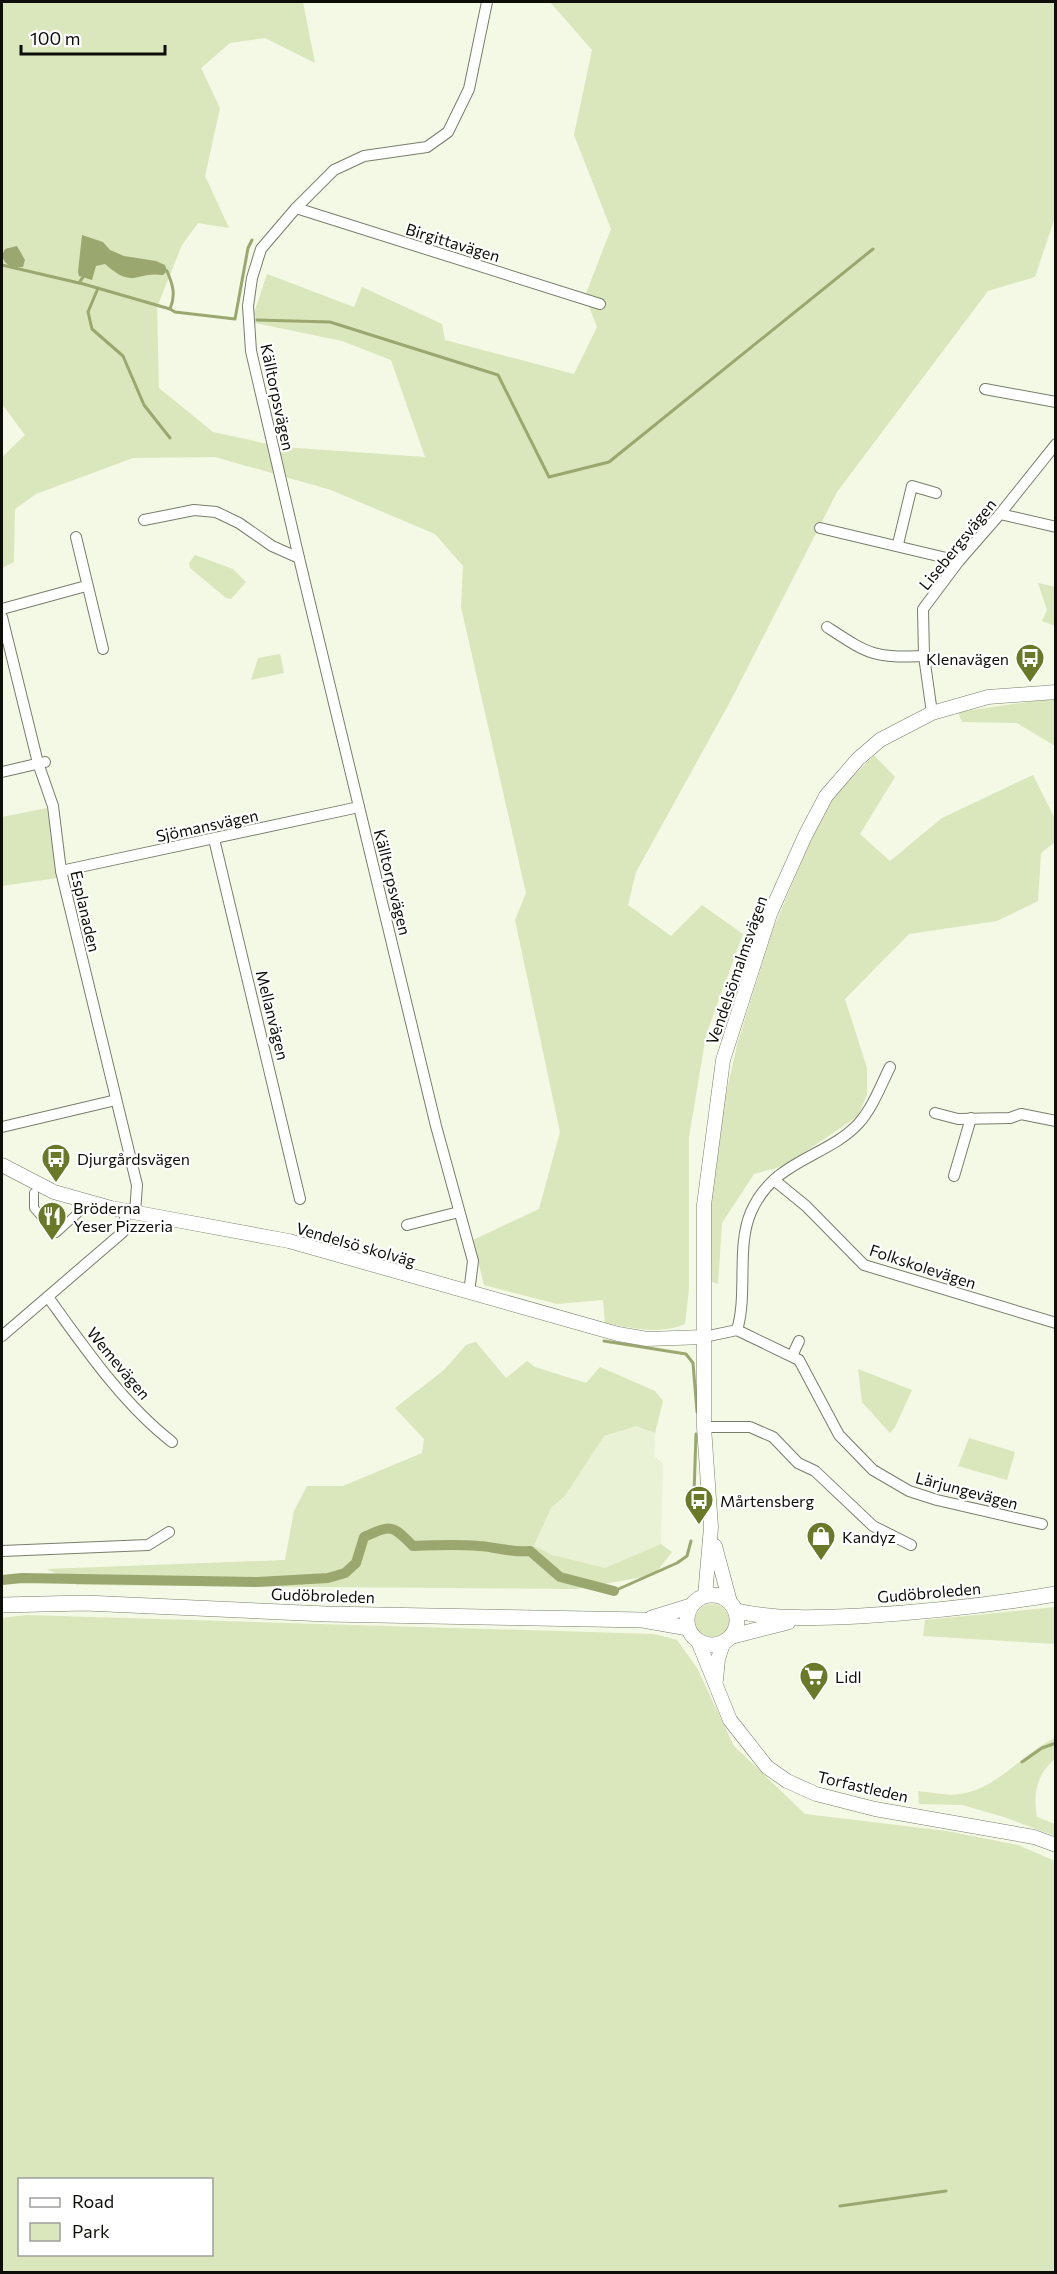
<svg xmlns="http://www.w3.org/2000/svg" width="1057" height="2274" font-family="Commissioner,sans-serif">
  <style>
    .built { fill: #eaf2d6 }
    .green { fill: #dae6bb; fill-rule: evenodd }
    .water { fill: #9aa870 }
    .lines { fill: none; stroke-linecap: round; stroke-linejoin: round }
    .stream { stroke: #9aa870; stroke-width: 3 }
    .canal { stroke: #9aa870; stroke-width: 10 }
    .pedestrian-casing { stroke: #787e6b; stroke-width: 10 }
    .minor-casing { stroke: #787e6b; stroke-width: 12 }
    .tertiary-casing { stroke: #787e6b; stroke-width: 15 }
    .secondary-casing { stroke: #787e6b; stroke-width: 16 }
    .pedestrian { stroke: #fff; stroke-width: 8 }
    .minor { stroke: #fff; stroke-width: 10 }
    .tertiary { stroke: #fff; stroke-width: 14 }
    .secondary { stroke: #fff; stroke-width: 15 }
    .labels { text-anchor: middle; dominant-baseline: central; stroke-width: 4.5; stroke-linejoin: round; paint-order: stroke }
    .street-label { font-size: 16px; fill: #0d0e08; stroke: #fff }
    .poi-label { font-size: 16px; fill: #0d0e08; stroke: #fff; text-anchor: start }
  </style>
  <rect width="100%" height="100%" fill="#f3f9e5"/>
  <!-- built -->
  <path class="built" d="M636,1426L655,1433L654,1456L663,1463L661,1544L605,1569L551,1555L534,1547L551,1508L565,1496L604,1436Z"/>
  <!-- green -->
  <g class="green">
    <path d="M2,2H303L315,63L265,38L230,43L201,68L220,108L205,176L229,228L198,223L182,245L157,307L159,388L213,432L282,447L425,457L391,360L342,341L251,322L267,274L354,307L362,287L442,324L445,340L574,374L597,327L585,296L611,229L574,135L592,50L550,2H1055V217L1035,277L988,291L837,492L731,700L636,872L628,905L671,936L702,905L743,934L706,1035L689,1137V1289L685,1324C660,1335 631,1328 605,1323L603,1300L557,1304L484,1285L473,1240L539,1209L560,1132L515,920L526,893L461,607L463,566L435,534L331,490L215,457L133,458L36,494L15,509L14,562L2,568V457L25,435L2,404Z"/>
    <path d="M195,555L233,569L246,582L231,599L226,598L190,568L189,563Z"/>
    <path d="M1038,583L1055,587V626L1042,621L1047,610Z"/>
    <path d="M280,654L284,673L251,680L258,658Z"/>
    <path d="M1055,698V746L1017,723L962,722L958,712Z"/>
    <path d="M874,755L895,777L860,834L890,861L942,818L1033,775L1056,821L1055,842L1041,853L1038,901L997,921L909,934L845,999L867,1068V1095L858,1116L784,1166L754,1174L722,1223L718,1284L712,1282L710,1209L717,1135L737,1045L773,929L812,838L834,796Z"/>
    <path d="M47,808L57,878L2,886V817Z"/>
    <path d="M476,1342L506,1378L527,1361L535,1367L586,1383L600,1367L655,1391L663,1401L655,1433L636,1426L604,1436L565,1496L551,1508L534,1546L552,1555L605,1568L661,1544L672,1552L654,1575L576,1589L77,1585L47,1569L285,1560L294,1511L307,1486H343L422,1453L424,1439L395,1408L444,1370L466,1345Z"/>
    <path d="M858,1369L912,1390L895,1427L890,1433L862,1402Z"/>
    <path d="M969,1438L1015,1452L1007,1480L958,1466Z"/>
    <circle cx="712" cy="1621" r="17"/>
    <path d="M1055,1607V1644L923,1636L925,1620Z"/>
    <path d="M27,1615L654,1634L677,1640L697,1668L734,1746L805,1814L947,1831L1018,1845L1055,1861V2272H2V1618ZM20,2180H212V2254H20Z"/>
    <path d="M1055,1738V1759C1036,1775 1033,1794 1037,1817L1055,1824V1836L1004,1817L962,1805L919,1804L918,1791C931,1792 947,1796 960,1794C998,1789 1022,1753 1055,1738Z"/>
  </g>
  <!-- water -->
  <g class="water">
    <path d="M82,235L103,242L110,250L124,256L156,261L165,265L167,271L163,275C135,271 134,290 105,264L96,266L92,280L79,276L78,272Z"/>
    <path d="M17,246L25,260L23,267C12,267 5,267 2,255L5,249Z"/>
  </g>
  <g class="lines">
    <!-- stream -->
    <g class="stream">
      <path d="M2,265L79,283L83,277"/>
      <path d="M164,270L167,271C173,285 176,295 170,309L175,312L235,319L248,248L252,240"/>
      <path d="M80,283L170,309"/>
      <path d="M98,288L88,312L92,329L123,356L144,405L170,438"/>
      <path d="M257,320L330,322L498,375L549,477L609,462L873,249"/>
      <path d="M604,1341L686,1354L693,1363L697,1412"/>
      <path d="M694,1494L696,1434"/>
      <path d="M614,1591L677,1563L687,1556L691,1541"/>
      <path d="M1022,1762L1042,1748L1056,1743"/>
      <path d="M840,2206L946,2191"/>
    </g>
    <!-- canal -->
    <path class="canal" d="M2,1580L22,1578L257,1582L328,1578L345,1573L356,1563L364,1537C391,1525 392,1524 413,1546C435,1545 457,1544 479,1546C497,1547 512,1553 530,1551L560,1577L614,1591"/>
    <!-- pedestrian casing -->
    <g class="pedestrian-casing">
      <path id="pedestrian" d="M34,1193V1208L56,1233L78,1213"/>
    </g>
    <!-- minor casing -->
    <g class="minor-casing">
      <g id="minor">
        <path d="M296,208L600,304"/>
        <path d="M985,389L1056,402"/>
        <path d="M1000,514L1056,527"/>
        <path d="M144,520L194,510L216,512L239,523L272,546L299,558"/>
        <path d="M820,528L959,561"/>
        <path d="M76,537L103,649"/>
        <path d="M898,544L912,486L936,493"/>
        <path d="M2,609L86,586"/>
        <path d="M2,617L38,763L53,806L61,871L137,1185L135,1213"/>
        <path d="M827,627C870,655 873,658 924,656"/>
        <path d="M932,713L924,656L923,609L959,561L1000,514L1056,444"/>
        <path d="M2,772L45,762"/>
        <path d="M214,839L300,1199"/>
        <path d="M61,871L359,807"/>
        <path d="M935,1113L958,1119L1010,1118L1021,1114L1056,1121"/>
        <path d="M2,1127L116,1100"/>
        <path d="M954,1176L971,1118"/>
        <path d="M774,1180L806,1206L864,1265L1056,1323"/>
        <path d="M407,1225L459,1212"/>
        <path d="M469,1293L473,1261L436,1126L299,558L251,351L248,306L252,278L261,249L296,208L334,170L364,156L427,147L448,132L469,89L487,2"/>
        <path d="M48,1297C84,1347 123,1404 172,1442"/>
        <path d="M737,1330C748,1294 736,1246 751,1212C774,1159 827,1158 859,1123C873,1107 881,1085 890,1067"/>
        <path d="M2,1336L123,1232L126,1211"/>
        <path d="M704,1337L737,1330L799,1360L839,1435L873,1470L909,1491L937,1500L1042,1524"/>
        <path d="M792,1356L799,1341"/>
        <path d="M704,1427H750L773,1437L798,1463L815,1471L873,1526L911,1545"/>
        <path d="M2,1551L148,1545L169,1532"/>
      </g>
    </g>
    <!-- tertiary casing -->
    <g class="tertiary-casing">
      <g id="tertiary">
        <path d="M2,1165L54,1192L111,1208L289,1241L618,1334L647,1339L704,1337"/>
        <path d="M715,1546L730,1602"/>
        <path d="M705,1596L711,1527L704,1427V1205L723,1060L770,914L805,836L826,796L858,759L880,740L932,713L988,697L1056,692"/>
        <path d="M698,1641L730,1720L767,1767L787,1781L816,1794L875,1809L1034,1837L1056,1845"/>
        <path d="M716,1680L718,1659L723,1644"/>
      </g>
    </g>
    <!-- secondary casing -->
    <g class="secondary-casing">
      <g id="secondary">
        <circle cx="712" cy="1620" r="25"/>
        <path d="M2,1605L85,1603L326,1614L643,1620L688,1628"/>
        <path d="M737,1611C777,1620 818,1618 860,1616C925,1612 991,1605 1056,1594"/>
        <path d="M652,1618L691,1606"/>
        <path d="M733,1636L788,1622"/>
      </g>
    </g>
    <!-- pedestrian -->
    <use href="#pedestrian" class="pedestrian"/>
    <!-- minor -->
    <use href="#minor" class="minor"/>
    <!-- tertiary -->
    <use href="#tertiary" class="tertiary"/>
    <!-- secondary -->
    <use href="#secondary" class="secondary"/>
  </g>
  <!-- icons -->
  <defs>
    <g id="bus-pin" transform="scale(1.5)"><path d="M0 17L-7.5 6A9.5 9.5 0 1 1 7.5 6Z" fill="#697927" stroke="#fff"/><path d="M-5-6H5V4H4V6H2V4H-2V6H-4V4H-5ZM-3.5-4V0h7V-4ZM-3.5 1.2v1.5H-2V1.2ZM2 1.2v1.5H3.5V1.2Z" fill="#fff"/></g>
    <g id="restaurant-pin" transform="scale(1.5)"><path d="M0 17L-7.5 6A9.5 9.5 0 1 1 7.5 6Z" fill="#697927" stroke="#fff"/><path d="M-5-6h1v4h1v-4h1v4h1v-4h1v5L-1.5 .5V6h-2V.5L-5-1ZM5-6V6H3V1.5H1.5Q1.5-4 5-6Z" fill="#fff"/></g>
    <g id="shop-pin" transform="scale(1.5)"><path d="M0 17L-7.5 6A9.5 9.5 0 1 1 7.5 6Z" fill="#697927" stroke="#fff"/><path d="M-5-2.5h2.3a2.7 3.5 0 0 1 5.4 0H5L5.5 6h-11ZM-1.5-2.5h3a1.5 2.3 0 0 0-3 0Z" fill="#fff"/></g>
    <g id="supermarket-pin" transform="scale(1.5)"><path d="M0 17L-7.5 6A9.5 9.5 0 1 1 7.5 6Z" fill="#697927" stroke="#fff"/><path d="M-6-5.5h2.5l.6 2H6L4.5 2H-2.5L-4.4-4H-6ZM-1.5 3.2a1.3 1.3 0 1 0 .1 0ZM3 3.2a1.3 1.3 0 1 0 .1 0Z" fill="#fff"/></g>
  </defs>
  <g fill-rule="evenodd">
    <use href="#bus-pin" x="1030" y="658"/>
    <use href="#bus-pin" x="56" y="1158"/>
    <use href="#restaurant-pin" x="52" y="1216"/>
    <use href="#bus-pin" x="699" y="1500"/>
    <use href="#shop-pin" x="821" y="1536"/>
    <use href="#supermarket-pin" x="814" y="1676"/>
  </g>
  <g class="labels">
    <!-- street labels -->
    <g class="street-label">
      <text transform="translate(453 242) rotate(17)">Birgittavägen</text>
      <text transform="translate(278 397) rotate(78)">Källtorpsvägen</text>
      <text transform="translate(957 544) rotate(-51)">Lisebergsvägen</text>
      <text transform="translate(207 825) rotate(-12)">Sjömansvägen</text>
      <text transform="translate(393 882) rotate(76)">Källtorpsvägen</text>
      <text transform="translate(86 911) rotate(77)">Esplanaden</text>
      <text transform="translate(736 970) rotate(-71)">Vendelsömalmsvägen</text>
      <text transform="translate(273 1015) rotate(76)">Mellanvägen</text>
      <text transform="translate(356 1244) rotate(16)">Vendelsö skolväg</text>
      <text transform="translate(923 1266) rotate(18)">Folkskolevägen</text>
      <text transform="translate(119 1363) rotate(50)">Wemevägen</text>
      <text transform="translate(967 1490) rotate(15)">Lärjungevägen</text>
      <text transform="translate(929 1592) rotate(-5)">Gudöbroleden</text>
      <text transform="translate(323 1595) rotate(2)">Gudöbroleden</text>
      <text transform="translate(863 1786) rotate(13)">Torfastleden</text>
    </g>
    <!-- poi labels -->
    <g class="poi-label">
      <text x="1009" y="658" text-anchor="end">Klenavägen</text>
      <text x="77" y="1158">Djurgårdsvägen</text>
      <text x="73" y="1207">Bröderna<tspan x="73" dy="18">Yeser Pizzeria</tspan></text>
      <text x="720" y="1500">Mårtensberg</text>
      <text x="842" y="1536">Kandyz</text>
      <text x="835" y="1676">Lidl</text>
    </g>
  </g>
  <!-- border -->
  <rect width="1057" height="2274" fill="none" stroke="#0d0e08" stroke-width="6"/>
  <!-- legend -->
  <rect x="18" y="2178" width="195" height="78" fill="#ffffff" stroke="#9e9f9c" stroke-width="1.5"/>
  <rect x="30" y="2198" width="30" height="9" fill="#ffffff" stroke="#9e9f9c" stroke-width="1.5"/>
  <text x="72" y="2208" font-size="18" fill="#0d0e08">Road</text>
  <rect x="30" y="2223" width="30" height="18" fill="#dae6bb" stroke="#9e9f9c" stroke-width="1.5"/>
  <text x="72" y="2238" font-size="18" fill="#0d0e08">Park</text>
  <!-- scale -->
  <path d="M21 45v9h144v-9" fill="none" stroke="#0d0e08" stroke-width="3"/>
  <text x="30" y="45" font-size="18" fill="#0d0e08" stroke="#ffffff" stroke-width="4.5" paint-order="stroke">100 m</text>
</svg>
